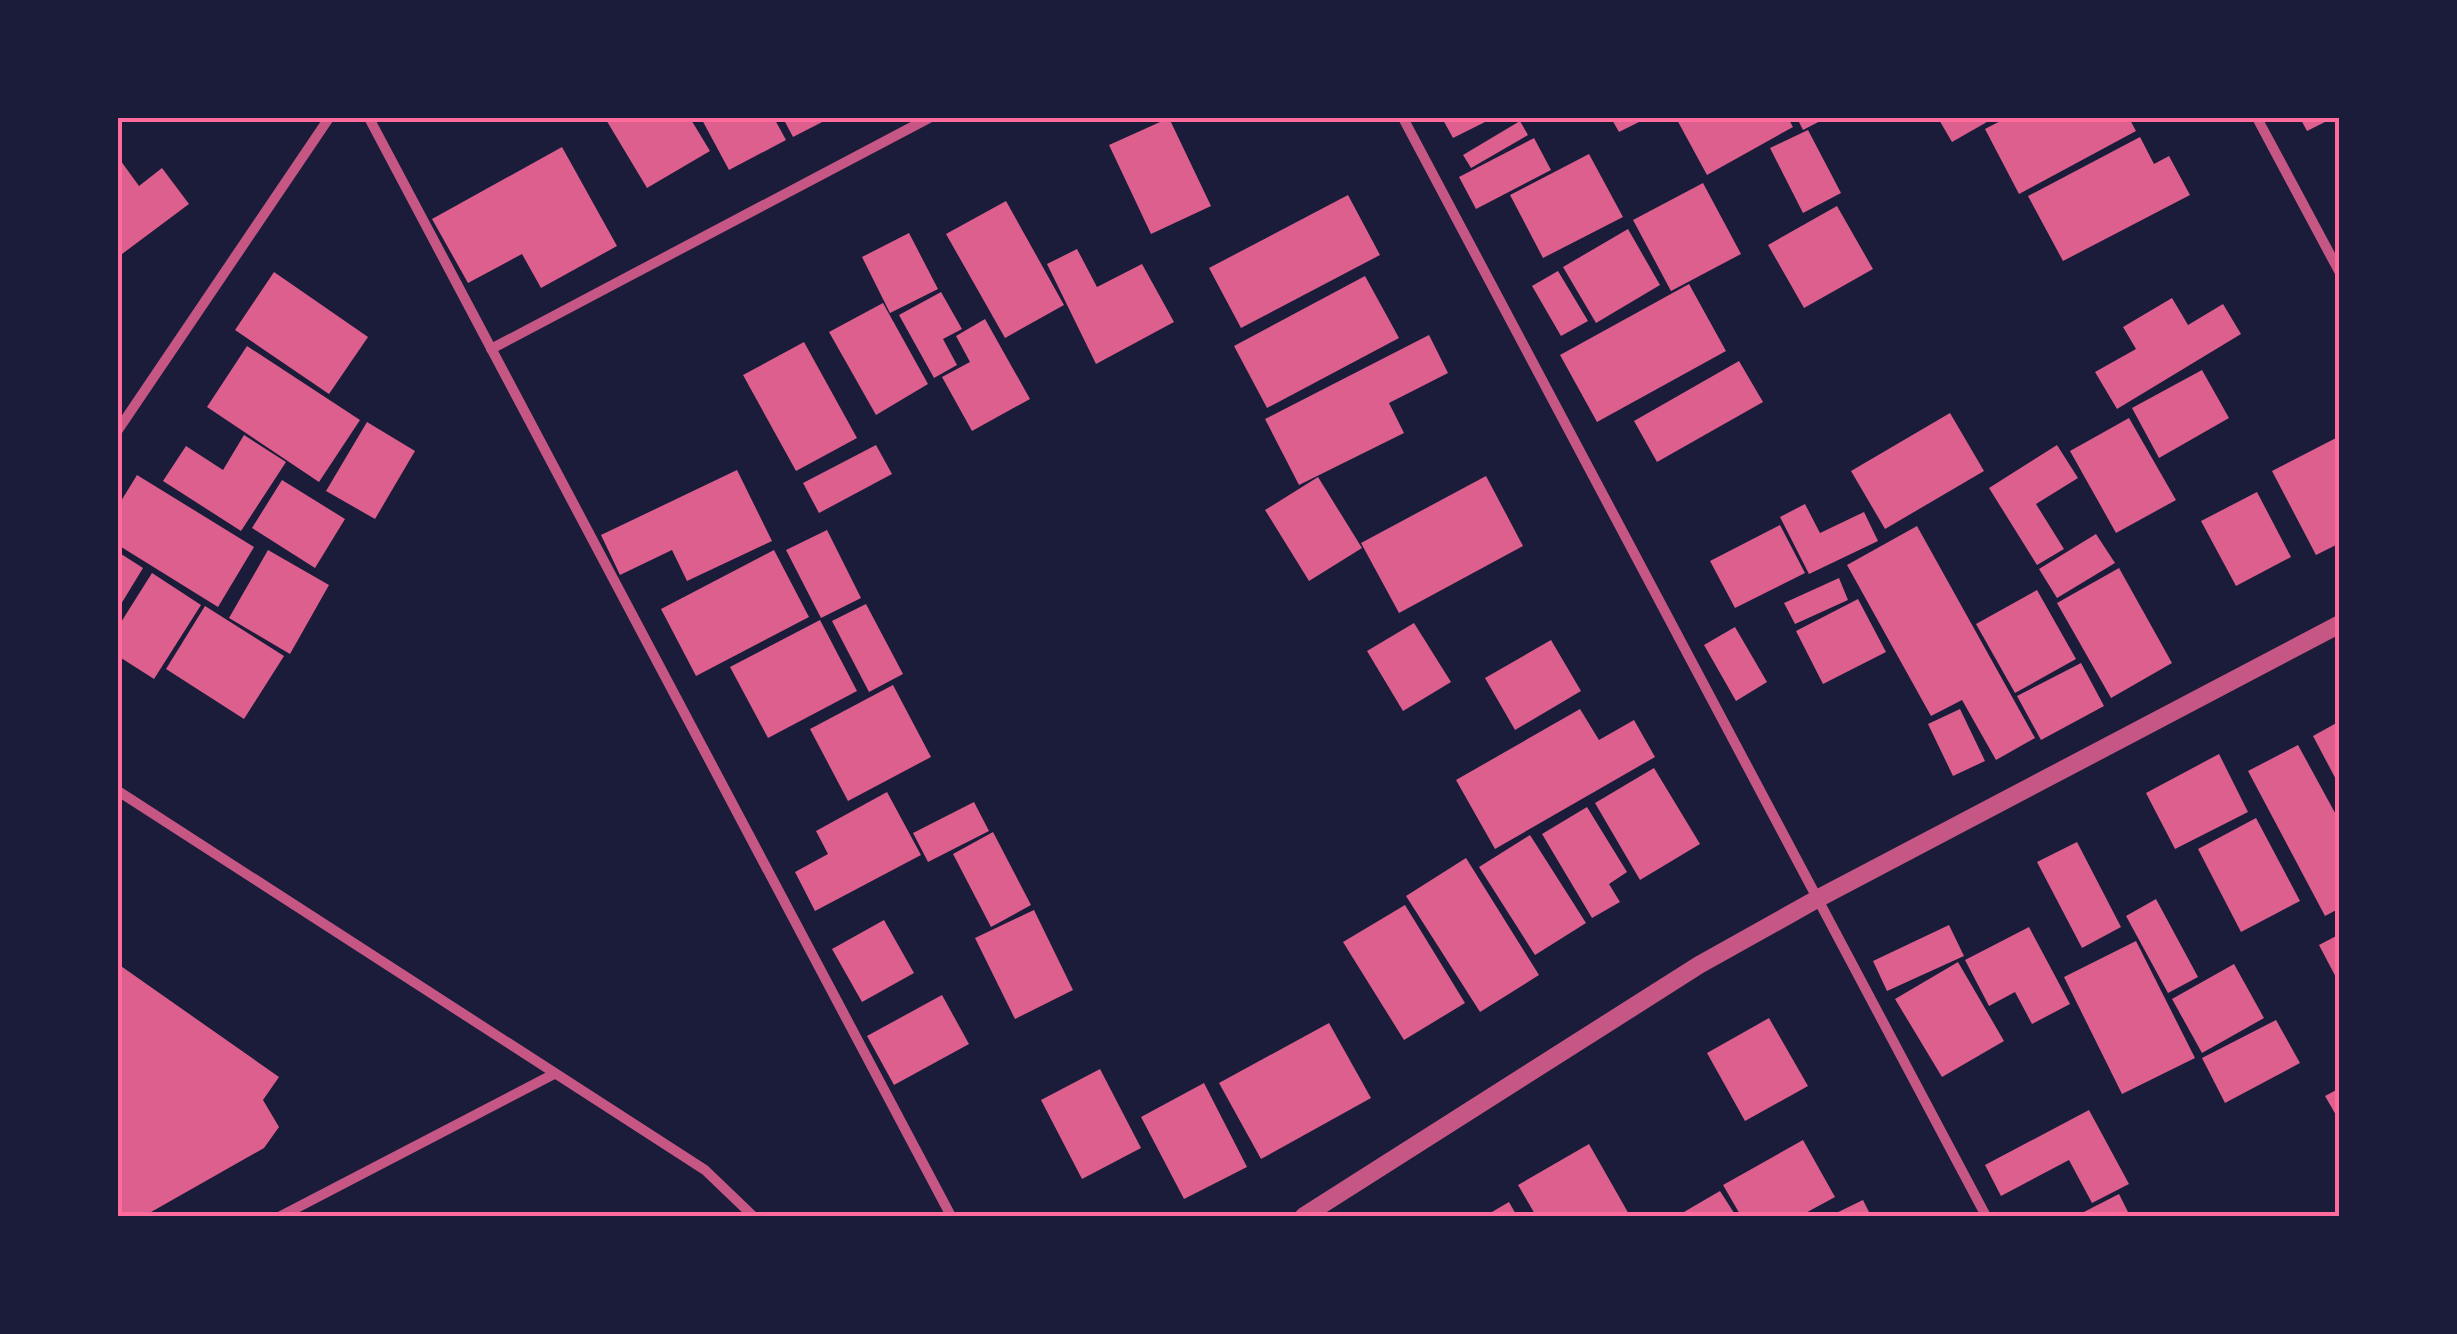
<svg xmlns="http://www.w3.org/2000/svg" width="2457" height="1334" font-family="Manrope,sans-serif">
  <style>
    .building { fill: #dd5f8e }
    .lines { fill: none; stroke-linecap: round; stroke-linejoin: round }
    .minor { stroke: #c65784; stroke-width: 10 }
    .tertiary { stroke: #c65784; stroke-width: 18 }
    .neatline { fill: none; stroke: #ff6b9d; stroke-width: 4 }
  </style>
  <rect width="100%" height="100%" fill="#1b1b3a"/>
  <!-- building -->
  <g class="building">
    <path d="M605,118H690L710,151L647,188Z"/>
    <path d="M701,118H774L786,140L729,170Z"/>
    <path d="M783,118H830L793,137Z"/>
    <path d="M1169,118L1211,206L1151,234L1109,145Z"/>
    <path d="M1442,118H1493L1453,138Z"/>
    <path d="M1611,118H1647L1619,132Z"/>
    <path d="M1676,118H1788L1793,127L1707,175Z"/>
    <path d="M1797,118H1826L1803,130Z"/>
    <path d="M1938,118H1994L1952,142Z"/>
    <path d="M2006,118H2129L2136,131L2019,194L1985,129Z"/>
    <path d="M2300,118H2333L2307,131Z"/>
    <path d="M1520,121L1528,135L1471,168L1463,155Z"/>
    <path d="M1808,130L1841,193L1803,213L1770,148Z"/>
    <path d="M2140,137L2154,164L2169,156L2190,195L2063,261L2028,196Z"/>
    <path d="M1534,138L1551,170L1476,209L1459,177Z"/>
    <path d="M562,147L617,246L541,288L522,254L468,283L432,219Z"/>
    <path d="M1589,154L1623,217L1543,258L1510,195Z"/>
    <path d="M118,157L139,186L162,168L189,204L118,257Z"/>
    <path d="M1703,183L1741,254L1671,291L1633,220Z"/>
    <path d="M1348,195L1380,255L1241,328L1209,268Z"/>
    <path d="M1006,201L1064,305L1005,338L946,234Z"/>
    <path d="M1837,206L1873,269L1804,308L1768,245Z"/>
    <path d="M1628,229L1660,285L1596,323L1563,267Z"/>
    <path d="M909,233L938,289L890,313L862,257Z"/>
    <path d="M1077,249L1097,287L1142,264L1174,322L1096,364L1047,264Z"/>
    <path d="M1558,271L1588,321L1561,336L1532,286Z"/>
    <path d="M274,272L368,337L329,394L235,330Z"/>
    <path d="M1365,276L1399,338L1267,408L1234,346Z"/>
    <path d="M1689,284L1726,351L1597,422L1560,355Z"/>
    <path d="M941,292L962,329L943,339L957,365L934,378L899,315Z"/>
    <path d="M2172,298L2188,325L2223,304L2241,334L2117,409L2095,372L2136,349L2123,327Z"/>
    <path d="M883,303L928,384L876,415L829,332Z"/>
    <path d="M985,319L1030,399L972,431L942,377L970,362L956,336Z"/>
    <path d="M1429,335L1448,373L1389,403L1404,433L1299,485L1265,419Z"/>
    <path d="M804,342L857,438L796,471L743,375Z"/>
    <path d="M247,346L360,420L319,482L207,407Z"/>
    <path d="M1739,361L1763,402L1657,462L1634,421Z"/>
    <path d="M2202,370L2229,418L2159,458L2132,408Z"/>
    <path d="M1950,413L1984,471L1885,529L1851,471Z"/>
    <path d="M2129,418L2176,500L2116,533L2070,451Z"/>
    <path d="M367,422L415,451L375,519L326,491Z"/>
    <path d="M244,435L286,462L241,531L163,481L186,446L223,470Z"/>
    <path d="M2336,438L2340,444V543L2316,555L2272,471Z"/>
    <path d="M876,445L892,474L819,513L803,483Z"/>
    <path d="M2057,445L2078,478L2036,504L2064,549L2037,565L1989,488Z"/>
    <path d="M737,470L772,541L687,581L672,550L620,575L601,535Z"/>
    <path d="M137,475L254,547L218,607L118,545V506Z"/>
    <path d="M1486,476L1523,546L1399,613L1361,543Z"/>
    <path d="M1318,477L1362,548L1309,581L1265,510Z"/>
    <path d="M282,480L345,519L315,568L252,528Z"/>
    <path d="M2257,492L2291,557L2236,586L2201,521Z"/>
    <path d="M1805,504L1820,533L1864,512L1878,541L1809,574L1780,517Z"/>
    <path d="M1780,525L1805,573L1735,608L1710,561Z"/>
    <path d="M1917,526L2035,738L1996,760L1962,700L1931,716L1847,565Z"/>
    <path d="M827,530L861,598L821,618L786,550Z"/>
    <path d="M2096,534L2115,563L2057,598L2039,569Z"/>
    <path d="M268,550L329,585L290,654L229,618Z"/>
    <path d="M774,550L809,617L696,676L661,609Z"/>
    <path d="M118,552L143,568L118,609Z"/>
    <path d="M2119,568L2172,663L2111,698L2057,603Z"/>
    <path d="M152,573L201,605L154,679L118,656V627Z"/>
    <path d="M1839,578L1848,600L1795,624L1784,603Z"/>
    <path d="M2037,590L2076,659L2015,693L1976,624Z"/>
    <path d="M1858,599L1886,652L1823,684L1796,631Z"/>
    <path d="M866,604L903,674L869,692L832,621Z"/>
    <path d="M205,606L284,656L244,719L166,669Z"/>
    <path d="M820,620L857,691L768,738L730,667Z"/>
    <path d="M1414,623L1451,682L1403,711L1367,651Z"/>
    <path d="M1735,627L1767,682L1736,701L1704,645Z"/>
    <path d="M1551,640L1581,691L1515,730L1485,678Z"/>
    <path d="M2081,663L2104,706L2041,740L2017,696Z"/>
    <path d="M893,685L931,757L848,801L810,729Z"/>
    <path d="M1580,709L1599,740L1634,720L1655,757L1495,849L1456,780Z"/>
    <path d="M1960,709L1985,761L1953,776L1928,724Z"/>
    <path d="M2340,721V787L2313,736Z"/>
    <path d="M2298,745L2340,822V908L2325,916L2248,771Z"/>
    <path d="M2219,754L2248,812L2175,849L2146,793Z"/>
    <path d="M1654,768L1700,844L1640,880L1595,803Z"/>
    <path d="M887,792L921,855L815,911L795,872L828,854L816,831Z"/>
    <path d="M974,802L989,831L928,862L913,833Z"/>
    <path d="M1587,807L1627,872L1609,884L1620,902L1592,918L1542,834Z"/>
    <path d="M2256,818L2300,901L2241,932L2198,849Z"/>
    <path d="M993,832L1031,905L991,927L953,854Z"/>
    <path d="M1530,835L1586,923L1535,955L1479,867Z"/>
    <path d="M2077,842L2121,927L2082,948L2037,862Z"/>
    <path d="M1466,858L1539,975L1480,1012L1406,896Z"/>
    <path d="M2156,899L2198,977L2168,993L2126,916Z"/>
    <path d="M1405,905L1465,1003L1404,1040L1343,942Z"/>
    <path d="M1034,910L1073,990L1015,1019L975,938Z"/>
    <path d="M884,920L914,973L862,1002L832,949Z"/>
    <path d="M1949,925L1964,956L1887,991L1873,961Z"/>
    <path d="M2029,927L2070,1004L2032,1024L2015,992L1989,1006L1965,960Z"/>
    <path d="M2340,934V985L2319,945Z"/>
    <path d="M2136,941L2195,1058L2122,1094L2064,977Z"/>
    <path d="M1958,962L2004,1041L1942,1077L1895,999Z"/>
    <path d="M118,964L279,1077L263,1100L279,1127L264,1148L144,1216H118Z"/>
    <path d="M2234,964L2264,1018L2202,1053L2172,999Z"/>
    <path d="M942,995L969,1044L894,1085L867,1036Z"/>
    <path d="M1769,1018L1808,1086L1745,1121L1707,1053Z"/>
    <path d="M2276,1020L2300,1063L2225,1103L2202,1058Z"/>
    <path d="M1329,1023L1371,1098L1261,1159L1219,1083Z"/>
    <path d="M1100,1069L1141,1148L1082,1179L1041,1100Z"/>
    <path d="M1204,1083L1247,1167L1184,1199L1141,1117Z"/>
    <path d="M2340,1088V1122L2325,1096Z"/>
    <path d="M2089,1110L2129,1184L2092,1203L2069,1160L2001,1196L1985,1165Z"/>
    <path d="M1803,1140L1835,1197L1800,1216H1741L1723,1185Z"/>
    <path d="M1589,1144L1630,1216H1536L1518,1185Z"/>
    <path d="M1720,1191L1736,1216H1677Z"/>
    <path d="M2119,1194L2130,1216H2076Z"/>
    <path d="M1863,1200L1871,1216H1830Z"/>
    <path d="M1509,1202L1517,1216H1485Z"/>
  </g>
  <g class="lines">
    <!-- minor -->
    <g class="minor">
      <path d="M369,118L951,1216"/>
      <path d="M1403,118L1986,1216"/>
      <path d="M2257,118L2340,273"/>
      <path d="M491,349L929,118"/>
      <path d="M118,430L329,118"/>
      <path d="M118,791L705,1170L753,1216"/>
      <path d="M281,1216L554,1074"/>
    </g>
    <!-- tertiary -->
    <path class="tertiary" d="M1304,1216L1699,965L1817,899L2340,624"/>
  </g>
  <!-- border -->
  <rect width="2457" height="1334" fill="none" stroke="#1b1b3a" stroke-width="240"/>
  <rect x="120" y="120" width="2217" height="1094" class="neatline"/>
</svg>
